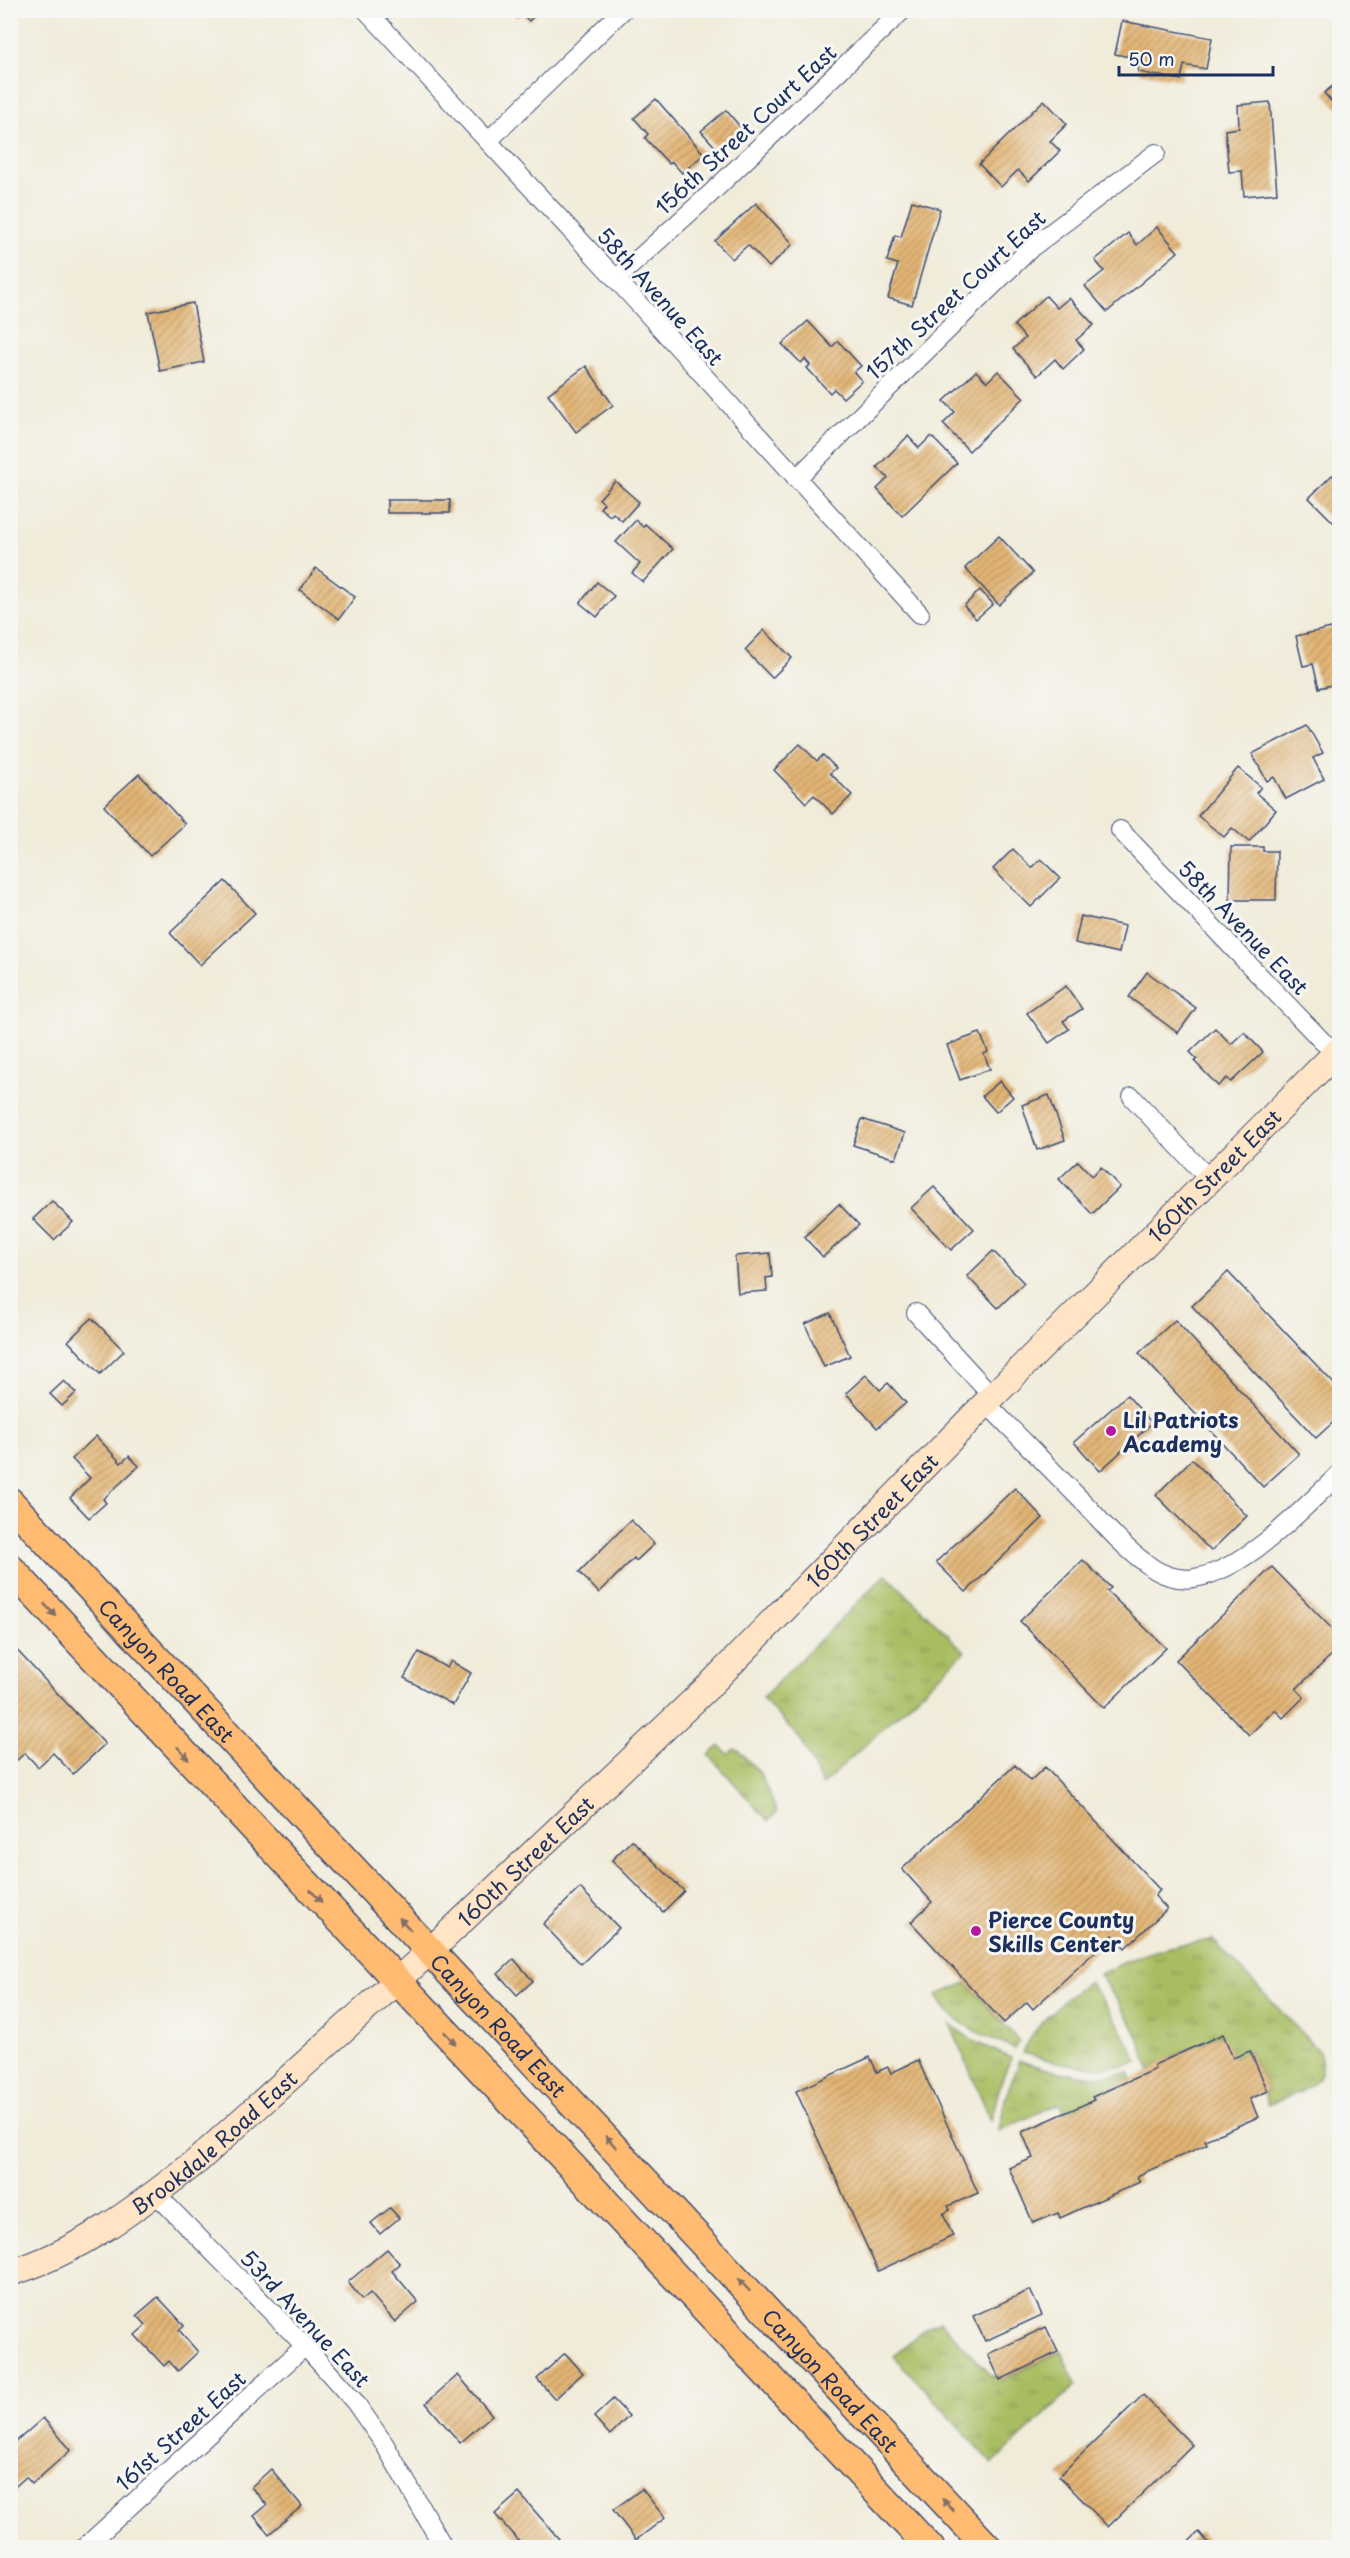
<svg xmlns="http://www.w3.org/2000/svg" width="1350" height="2558" font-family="'Playpen Sans',sans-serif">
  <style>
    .grass { fill: url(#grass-tufts); stroke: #627660; stroke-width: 1.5 }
    .building { fill: url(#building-hatch) }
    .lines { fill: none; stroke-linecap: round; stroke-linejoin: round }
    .minor-casing { stroke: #3b4b71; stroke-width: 20 }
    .secondary-casing { stroke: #3b4b71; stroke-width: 28 }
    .primary-casing { stroke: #3b4b71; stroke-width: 31 }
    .minor { stroke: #fff; stroke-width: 18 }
    .secondary { stroke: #ffe4c6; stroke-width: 26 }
    .primary { stroke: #ffbb71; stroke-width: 28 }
    .oneway { fill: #826e67 }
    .poi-dot { fill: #b5179e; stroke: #f6f6f2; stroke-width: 2 }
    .labels { text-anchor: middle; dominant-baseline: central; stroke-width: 6; stroke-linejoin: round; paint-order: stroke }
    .street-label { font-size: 21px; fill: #1b2f5e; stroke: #f6f6f2 }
    .poi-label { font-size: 21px; font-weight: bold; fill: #1b2f5e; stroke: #f6f6f2; text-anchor: start }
  </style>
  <defs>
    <pattern id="grass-tufts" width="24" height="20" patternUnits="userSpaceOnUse" patternTransform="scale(1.5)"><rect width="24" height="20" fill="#a8bd61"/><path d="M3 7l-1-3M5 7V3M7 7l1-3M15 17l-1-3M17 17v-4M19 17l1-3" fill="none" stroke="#889a53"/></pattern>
    <pattern id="building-hatch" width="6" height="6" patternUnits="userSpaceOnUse" patternTransform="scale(1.5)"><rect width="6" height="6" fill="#e3b575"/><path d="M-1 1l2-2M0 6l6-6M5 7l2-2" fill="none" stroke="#b79463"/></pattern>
  </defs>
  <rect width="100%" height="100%" fill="#f6f6f2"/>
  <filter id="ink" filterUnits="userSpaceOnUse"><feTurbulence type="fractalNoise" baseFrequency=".0167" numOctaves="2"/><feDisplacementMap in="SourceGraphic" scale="12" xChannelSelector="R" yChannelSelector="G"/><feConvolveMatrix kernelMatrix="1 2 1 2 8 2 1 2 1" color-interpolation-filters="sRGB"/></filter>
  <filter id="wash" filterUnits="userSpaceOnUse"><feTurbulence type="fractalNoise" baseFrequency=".008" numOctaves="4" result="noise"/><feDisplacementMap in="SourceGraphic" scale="24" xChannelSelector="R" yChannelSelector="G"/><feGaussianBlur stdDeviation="1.35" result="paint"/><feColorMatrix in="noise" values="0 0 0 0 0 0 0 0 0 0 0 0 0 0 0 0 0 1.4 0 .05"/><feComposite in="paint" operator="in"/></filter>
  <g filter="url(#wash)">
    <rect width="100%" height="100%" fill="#f1ecda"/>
    <!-- grass -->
    <g class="grass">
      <path d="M886,1574L965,1652L822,1785L801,1740L762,1698Z"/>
      <path d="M720,1746L728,1754L734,1749L738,1750L760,1773L777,1812L768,1821L709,1755Z"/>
      <path d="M1213,1940L1319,2051C1331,2088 1295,2093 1268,2105L1264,2093L1268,2091L1250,2051L1233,2058L1222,2034L1154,2065L1155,2069L1150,2071C1141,2034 1121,2005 1099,1975C1134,1954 1171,1944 1213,1940Z"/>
      <path d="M1089,1981L1118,2023L1138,2062C1100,2074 1060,2064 1023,2053C1035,2023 1063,2000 1089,1981Z"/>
      <path d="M967,1983L1019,2041L1015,2049C988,2038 949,2023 937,1995Z"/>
      <path d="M950,2024L974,2041L1011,2058L1001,2082L991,2121Z"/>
      <path d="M1019,2060C1054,2074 1091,2080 1129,2072L1132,2079L1093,2097L1094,2100L1065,2113L1060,2103L999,2131L1005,2099Z"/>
      <path d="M940,2321L993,2377L998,2375L1001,2380L1062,2351L1076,2385L993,2464L894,2356L921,2331Z"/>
    </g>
    <g id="blocks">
      <!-- building -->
      <g class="building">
        <path d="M510,10H540L529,21L522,14L517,18Z"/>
        <path d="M1122,21L1212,38L1206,69L1184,65L1181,80L1138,72L1140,59L1115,54Z"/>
        <path d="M1340,80V111L1324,93Z"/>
        <path d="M656,99L704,154L682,173L672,162L669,164L645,138L648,134L634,118Z"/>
        <path d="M1044,100L1067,124L1050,141L1060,151L1029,181L1018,170L1001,187L979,164Z"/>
        <path d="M1270,102L1277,193L1244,196L1242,171L1229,172L1225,130L1239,128L1238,105Z"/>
        <path d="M726,110L742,129L718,150L701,131Z"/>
        <path d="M912,201L940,209L912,305L888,298L898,264L887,261L895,235L901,237Z"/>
        <path d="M756,203L793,244L769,267L748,245L732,259L715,241Z"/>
        <path d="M1157,227L1178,252L1107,312L1085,286L1104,271L1095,260L1128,233L1137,245Z"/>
        <path d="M1046,296L1057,308L1069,298L1094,325L1076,340L1084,349L1063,369L1055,359L1037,376L1013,349L1025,338L1014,325Z"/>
        <path d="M193,303L204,362L160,371L148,312Z"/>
        <path d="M808,321L832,347L838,341L861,366L854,372L862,381L843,398L834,389L830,393L807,368L810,365L805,359L801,363L782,344Z"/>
        <path d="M586,366L613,405L576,432L548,394Z"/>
        <path d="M976,371L987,382L998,371L1024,398L969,451L943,424L955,412L944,401Z"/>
        <path d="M908,436L919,448L931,436L957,463L902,516L877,489L888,478L877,467Z"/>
        <path d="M1332,475L1340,483V529L1309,498Z"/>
        <path d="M615,481L639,502L622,521L613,513L610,516L600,508L604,503L599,499Z"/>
        <rect x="387" y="500" width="63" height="13"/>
        <path d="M636,520L643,527L645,524L673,549L643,582L632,573L640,564L616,542Z"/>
        <path d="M999,536L1033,573L999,605L965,568Z"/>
        <path d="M316,568L355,597L339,619L300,590Z"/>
        <path d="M597,582L614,596L597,617L580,603Z"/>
        <path d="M980,590L993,604L976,619L964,606Z"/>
        <path d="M1340,626V683L1319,688L1313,664L1303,666L1296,636Z"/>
        <path d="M764,630L792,658L772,678L745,650Z"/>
        <path d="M1307,725L1323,753L1313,758L1324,779L1286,799L1274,777L1267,781L1252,754Z"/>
        <path d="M800,744L817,761L823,755L836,768L830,773L852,795L833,814L814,795L806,803L774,770Z"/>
        <path d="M1238,768L1261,787L1256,793L1276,810L1249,842L1232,828L1224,837L1198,816Z"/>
        <path d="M139,774L185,824L150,856L104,806Z"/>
        <path d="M1231,847H1263V851H1277L1276,900H1230Z"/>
        <path d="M1013,849L1032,868L1041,859L1060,878L1031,907L993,869Z"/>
        <path d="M225,881L255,913L200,965L170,933Z"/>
        <path d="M1081,916L1125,926L1119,953L1075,943Z"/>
        <path d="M1147,972L1196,1008L1178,1033L1129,997Z"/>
        <path d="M1066,986L1082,1009L1063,1021L1069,1029L1049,1043L1027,1013Z"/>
        <path d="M1215,1028L1231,1044L1244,1032L1263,1052L1231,1082L1227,1078L1218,1086L1195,1062L1197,1059L1190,1052Z"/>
        <path d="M980,1033L988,1052L984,1054L990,1069L960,1080L947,1045Z"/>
        <path d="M1000,1081L1013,1097L996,1112L982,1096Z"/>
        <path d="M1049,1095L1065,1140L1037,1150L1022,1105Z"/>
        <path d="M862,1119L905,1133L896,1159L853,1145Z"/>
        <path d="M1078,1161L1092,1176L1101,1167L1120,1187L1092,1214L1059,1179Z"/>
        <path d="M934,1187L974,1229L951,1250L911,1208Z"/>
        <path d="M52,1201L73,1222L54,1240L33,1219Z"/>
        <path d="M839,1204L859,1225L823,1257L804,1237Z"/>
        <path d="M993,1251L1024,1283L998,1308L967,1276Z"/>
        <path d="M770,1253L772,1277L766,1278L767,1291L738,1293L735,1256Z"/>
        <path d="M1228,1272L1340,1390V1416L1316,1438L1192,1306Z"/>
        <path d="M830,1313L850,1356L824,1367L805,1324Z"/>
        <path d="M92,1318L124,1351L100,1374L68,1341Z"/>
        <path d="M1175,1320L1299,1454L1263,1487L1139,1353Z"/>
        <path d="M866,1375L880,1390L888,1383L906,1403L877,1428L846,1393Z"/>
        <path d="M64,1381L76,1393L62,1406L50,1394Z"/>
        <path d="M1127,1395L1152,1423L1100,1471L1074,1442Z"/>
        <path d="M96,1436L121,1463L129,1456L139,1466L103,1499L106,1503L89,1518L70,1498L90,1478L72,1459Z"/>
        <path d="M1192,1459L1247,1516L1211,1551L1156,1495Z"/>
        <path d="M1015,1488L1043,1518L966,1592L936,1562Z"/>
        <path d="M631,1520L654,1544L636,1561L634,1558L599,1593L579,1572Z"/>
        <path d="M1083,1560L1111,1588L1107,1591L1166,1648L1104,1708L1020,1621Z"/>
        <path d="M1272,1567L1340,1637V1647L1296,1689L1304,1697L1283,1718L1275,1710L1249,1735L1176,1660Z"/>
        <path d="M10,1643L105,1744L73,1774L53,1753L38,1767L25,1753L10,1766Z"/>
        <path d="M419,1652L447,1668L451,1661L471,1673L453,1705L404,1678Z"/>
        <path d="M1015,1765L1030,1781L1045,1767L1160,1890L1155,1896L1167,1909L1125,1948L1113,1935L1033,2009L1027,2002L1004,2023L911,1922L932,1902L902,1869Z"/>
        <path d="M632,1840L684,1891L663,1912L612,1860Z"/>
        <path d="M580,1888L619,1928L581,1964L543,1924Z"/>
        <path d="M514,1959L533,1981L517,1995L498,1974Z"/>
        <path d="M1223,2034L1233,2058L1250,2051L1268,2091L1250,2099L1258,2117L1205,2140L1207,2144L1137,2176L1140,2182L1060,2218L1058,2213L1033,2223L1009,2168L1033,2158L1022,2132L1094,2100L1092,2097L1155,2069L1154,2065Z"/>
        <path d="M870,2057L877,2072L888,2067L891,2073L918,2060L978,2193L948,2206L950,2210L943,2214L953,2236L878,2271L796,2091Z"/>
        <path d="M390,2208L399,2218L380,2234L371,2223Z"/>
        <path d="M387,2249L400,2264L392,2271L418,2302L395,2322L370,2293L362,2300L348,2282Z"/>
        <path d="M1030,2290L1042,2315L985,2341L973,2316Z"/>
        <path d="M158,2297L184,2325L179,2330L198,2352L178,2371L169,2361L164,2366L135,2335L146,2325L137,2315Z"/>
        <path d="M1046,2327L1058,2352L1000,2380L988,2354Z"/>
        <path d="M565,2353L583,2373L555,2399L537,2379Z"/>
        <path d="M458,2375L492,2415L460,2443L426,2403Z"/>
        <path d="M1143,2395L1192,2445L1108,2527L1059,2476Z"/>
        <path d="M613,2399L629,2416L610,2435L594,2417Z"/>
        <path d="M43,2418L71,2450L32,2484L26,2477L10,2491V2447Z"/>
        <path d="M271,2469L302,2506L269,2534L254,2516L267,2505L251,2487Z"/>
        <path d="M642,2489L665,2518L636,2540L613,2510Z"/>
        <path d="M519,2493L559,2539L549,2548H515L520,2543L495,2514Z"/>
        <path d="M1199,2532L1213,2548H1182Z"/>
      </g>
    </g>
  </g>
  <g filter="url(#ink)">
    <use href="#blocks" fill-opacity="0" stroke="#3b4b71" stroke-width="1.5"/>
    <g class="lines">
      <!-- minor casing -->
      <g class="minor-casing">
        <g id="minor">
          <path d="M366,10L616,279L920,614"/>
          <path d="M488,141L623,10"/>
          <path d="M616,279L709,195L903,10"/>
          <path d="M796,479L1031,248L1156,153"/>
          <path d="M1120,830L1323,1042L1329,1046H1340"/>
          <path d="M1132,1097L1210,1180"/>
          <path d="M916,1313L993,1397"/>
          <path d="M986,1403C1020,1438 1054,1472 1088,1507C1106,1527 1125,1549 1147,1564C1159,1574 1178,1581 1194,1578C1245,1571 1304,1508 1340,1473"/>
          <path d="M155,2193L305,2346L355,2402L385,2445L444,2548"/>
          <path d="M84,2548L305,2346"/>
        </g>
      </g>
      <!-- secondary casing -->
      <g class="secondary-casing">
        <g id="secondary">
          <path id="s1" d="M10,2273C82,2251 139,2206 197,2161L430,1951L708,1687L986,1403L1340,1049"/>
        </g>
      </g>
      <!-- primary casing -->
      <g class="primary-casing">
        <g id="primary">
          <path id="s2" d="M10,1502L988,2548"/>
          <path d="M10,1568L930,2548"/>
        </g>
      </g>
      <!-- minor -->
      <use href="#minor" class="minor"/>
      <!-- secondary -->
      <use href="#secondary" class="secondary"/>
      <!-- primary -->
      <use href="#primary" class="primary"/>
    </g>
    <!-- one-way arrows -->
    <defs><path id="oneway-solid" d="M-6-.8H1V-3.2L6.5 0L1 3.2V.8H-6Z" transform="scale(1.5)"/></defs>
    <g class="oneway">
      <use href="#oneway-solid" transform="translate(50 1610) rotate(47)"/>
      <use href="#oneway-solid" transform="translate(183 1753) rotate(47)"/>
      <use href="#oneway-solid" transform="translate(316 1896) rotate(47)"/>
      <use href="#oneway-solid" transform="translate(405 1924) rotate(-133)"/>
      <use href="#oneway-solid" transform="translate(450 2038) rotate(47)"/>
      <use href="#oneway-solid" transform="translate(611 2142) rotate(-133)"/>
      <use href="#oneway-solid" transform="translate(744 2285) rotate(-133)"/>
      <use href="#oneway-solid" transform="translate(948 2505) rotate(-133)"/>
    </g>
  </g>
  <!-- markers -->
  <g class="poi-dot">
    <circle cx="1111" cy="1431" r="6"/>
    <circle cx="976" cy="1931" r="6"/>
  </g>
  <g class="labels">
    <!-- street labels -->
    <g class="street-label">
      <text transform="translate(745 129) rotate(-43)">156th Street Court East</text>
      <text transform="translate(955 294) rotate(-43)">157th Street Court East</text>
      <text transform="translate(661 296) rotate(48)">58th Avenue East</text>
      <text transform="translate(1244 927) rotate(46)">58th Avenue East</text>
      <text stroke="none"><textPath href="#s1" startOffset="1636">160th Street East</textPath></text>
      <text stroke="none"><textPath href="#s1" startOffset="1150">160th Street East</textPath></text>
      <text stroke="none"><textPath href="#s2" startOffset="230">Canyon Road East</textPath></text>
      <text stroke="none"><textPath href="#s1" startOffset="664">160th Street East</textPath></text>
      <text stroke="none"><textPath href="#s2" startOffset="716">Canyon Road East</textPath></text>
      <text stroke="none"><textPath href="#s1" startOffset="244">Brookdale Road East</textPath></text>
      <text transform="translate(306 2318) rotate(47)">53rd Avenue East</text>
      <text stroke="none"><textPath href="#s2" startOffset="1202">Canyon Road East</textPath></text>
      <text transform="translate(180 2430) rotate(-42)">161st Street East</text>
    </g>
    <!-- poi labels -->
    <g class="poi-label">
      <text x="1123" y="1419">Lil Patriots<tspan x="1123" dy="24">Academy</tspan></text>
      <text x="988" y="1919">Pierce County<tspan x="988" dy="24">Skills Center</tspan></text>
    </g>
  </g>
  <!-- margin -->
  <rect width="1350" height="2558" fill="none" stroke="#f6f6f2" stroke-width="36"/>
  <!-- scale -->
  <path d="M1119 66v9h154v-9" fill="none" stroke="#1b2f5e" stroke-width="3"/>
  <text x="1128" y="66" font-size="18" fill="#1b2f5e" stroke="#f6f6f2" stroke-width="4.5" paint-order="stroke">50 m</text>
</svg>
